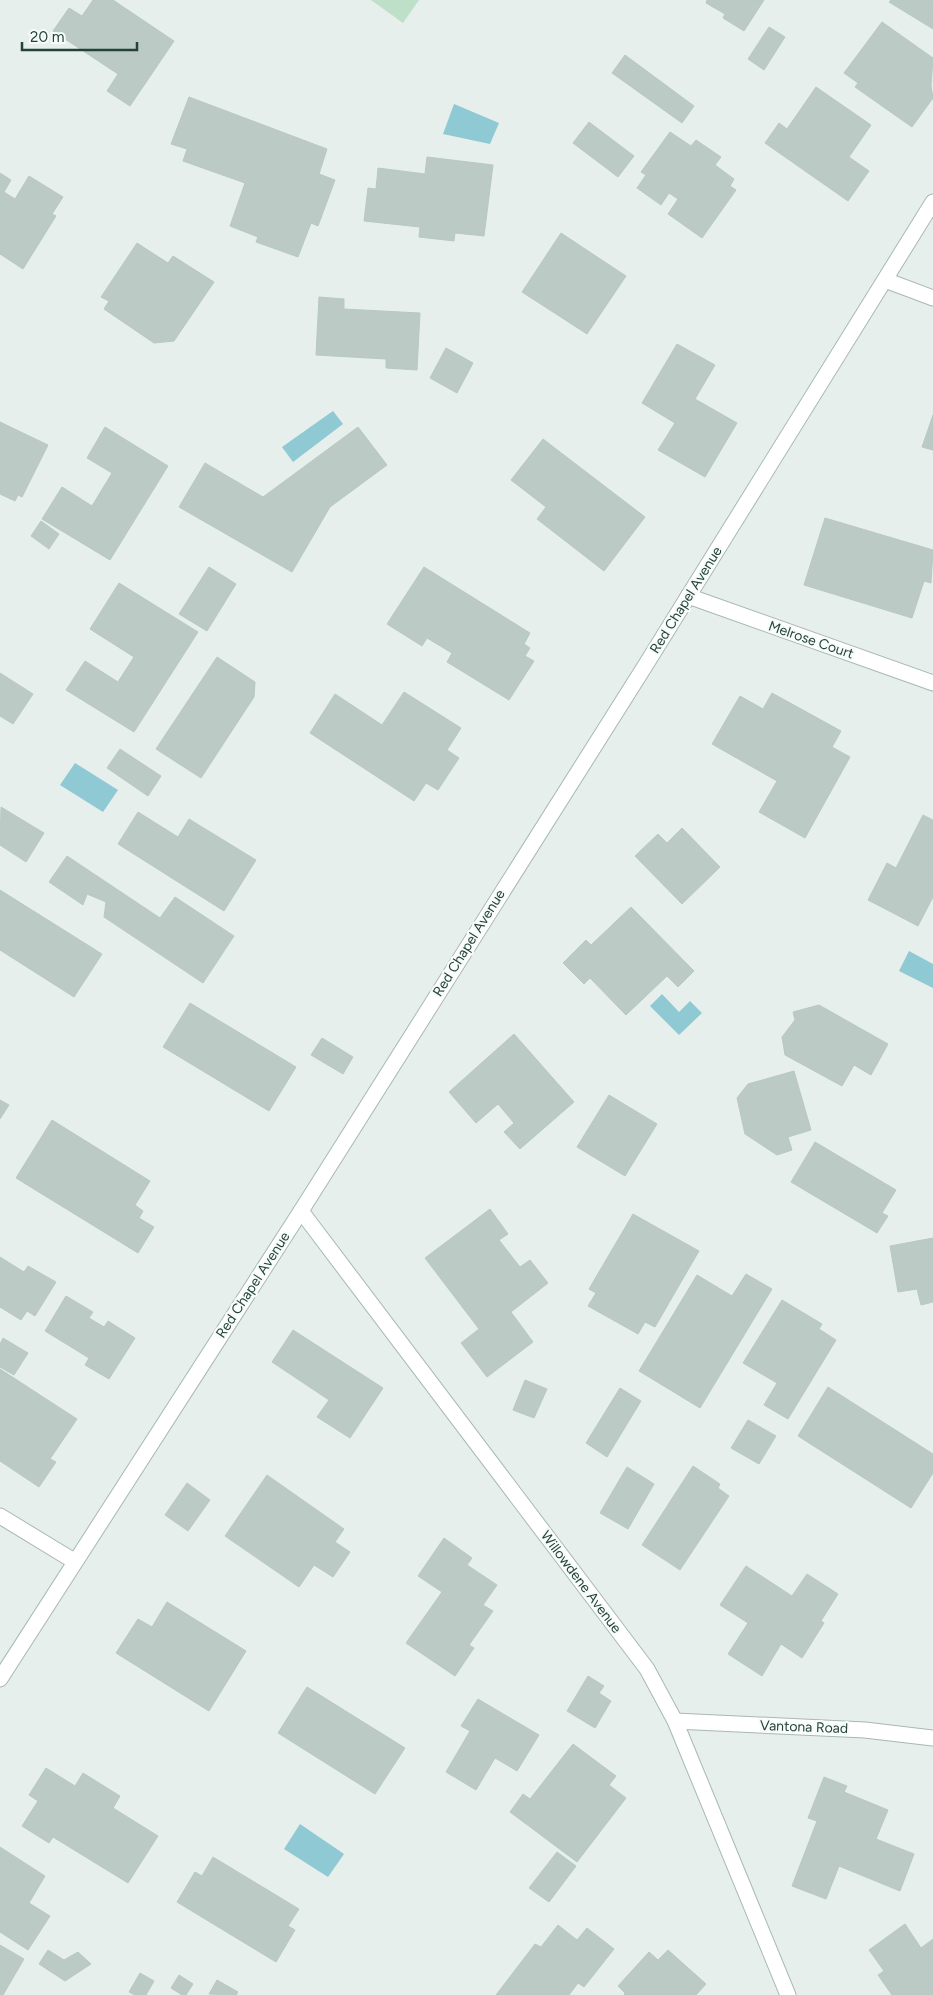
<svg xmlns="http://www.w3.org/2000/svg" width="933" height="1995" font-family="Figtree,sans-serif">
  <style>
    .pitch { fill: #bfe0c8 }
    .water { fill: #8ec9d4 }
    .building { fill: #bbcac4; stroke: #b8c9c2 }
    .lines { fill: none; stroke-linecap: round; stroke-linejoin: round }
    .minor-casing { stroke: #a8b8b2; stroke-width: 17 }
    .minor { stroke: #fff; stroke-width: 15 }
    .labels { text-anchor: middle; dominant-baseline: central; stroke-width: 4.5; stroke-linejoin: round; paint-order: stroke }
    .street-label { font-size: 14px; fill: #24423a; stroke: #f7fbf9 }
  </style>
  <rect width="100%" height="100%" fill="#e6efeb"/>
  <!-- pitch -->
  <path class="pitch" d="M371,0H419L403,23Z"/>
  <!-- water -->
  <g class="water">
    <path d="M454,104L499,123L490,144L443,134Z"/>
    <path d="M333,411L343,424L293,462L282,447Z"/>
    <path d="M75,763L118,790L103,812L60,785Z"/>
    <path d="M909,951L933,964V988L899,971Z"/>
    <path d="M662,994L679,1012L690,1001L702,1013L679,1035L650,1006Z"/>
    <path d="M300,1824L344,1854L328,1877L284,1849Z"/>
  </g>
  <!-- building -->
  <g class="building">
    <path d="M93,0H113L174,41L130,106L107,91L118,74L53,31L69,8L82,16Z"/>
    <path d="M707,0H764L744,31L723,18L725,14L706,3Z"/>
    <path d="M891,0H933V29L889,2Z"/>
    <path d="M882,22L933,58L931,86L933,98L912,127L855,87L858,83L844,73Z"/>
    <path d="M769,27L785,37L764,70L748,59Z"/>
    <path d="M625,55L694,106L682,123L612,73Z"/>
    <path d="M816,87L871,125L849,157L869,171L848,201L765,143L779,123L787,129Z"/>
    <path d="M189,97L327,149L319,174L335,180L318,226L311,223L298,257L256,242L258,237L230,226L245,183L183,161L187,149L171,144Z"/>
    <path d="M589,122L634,156L618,177L573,143Z"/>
    <path d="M670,132L691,146L696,140L721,157L715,165L734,179L730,186L736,190L702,238L668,214L678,199L669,193L661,205L637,188L646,175L641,172Z"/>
    <path d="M427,157L493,165L484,236L455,233L454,241L419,237L420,227L364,221L368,188L376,189L378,168L425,174Z"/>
    <path d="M0,173L11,180L4,192L15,199L29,176L63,197L52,214L56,216L23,269L0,254Z"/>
    <path d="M561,233L626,276L587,334L522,292Z"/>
    <path d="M137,243L168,263L173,256L214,282L174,341L154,343L104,309L109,301L101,297Z"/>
    <path d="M319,297L344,299V309L420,313L417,370L386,368V359L316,355Z"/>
    <path d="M677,344L715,365L695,399L737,423L705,477L658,450L675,423L642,403Z"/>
    <path d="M446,348L473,363L457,393L430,378Z"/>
    <path d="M933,415V450L922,447Z"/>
    <path d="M0,422L48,445L22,497L18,495L15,501L0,494Z"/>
    <path d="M105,427L168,466L110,560L42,519L62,487L92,506L112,473L87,458Z"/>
    <path d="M358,427L387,465L330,507L292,572L179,507L205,463L263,497Z"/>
    <path d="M543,439L645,517L604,571L537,519L546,507L511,480Z"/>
    <path d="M825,518L933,550L931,583L924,581L912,618L804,585Z"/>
    <path d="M41,521L59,534L49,549L31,536Z"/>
    <path d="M209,567L236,584L207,631L179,614Z"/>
    <path d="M424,567L530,633L524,644L530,648L525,656L534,661L509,700L447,662L452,653L427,638L422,646L387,624Z"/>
    <path d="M119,583L198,632L134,732L66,690L85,661L118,682L134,657L90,629Z"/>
    <path d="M217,657L255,682L254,697L201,778L156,749Z"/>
    <path d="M0,673L33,694L13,724L0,716Z"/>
    <path d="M404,692L461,728L447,750L459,758L438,790L426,783L414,801L310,733L335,694L382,725Z"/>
    <path d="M772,693L841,731L832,747L850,757L805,838L759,812L777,781L712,744L740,696L763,709Z"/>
    <path d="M120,749L161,776L148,796L107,768Z"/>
    <path d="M1,807L44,833L26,862L0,845Z"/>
    <path d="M138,812L178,837L189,819L256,860L224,911L118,844Z"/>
    <path d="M923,815L933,820V897L918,926L868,900L887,863L896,868Z"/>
    <path d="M682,828L720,867L682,904L635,856L658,834L667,843Z"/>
    <path d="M67,856L160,918L175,897L234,936L203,983L104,917L106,902L87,894L83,905L49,882Z"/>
    <path d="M0,890L102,954L74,997L0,950Z"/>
    <path d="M631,907L694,971L678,987L667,976L626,1015L590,978L584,984L563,963L586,940L591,945Z"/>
    <path d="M190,1003L296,1067L269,1111L163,1047Z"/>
    <path d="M819,1005L888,1044L871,1075L854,1065L842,1086L785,1055L782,1037L795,1020L793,1012Z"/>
    <path d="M514,1034L574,1102L520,1149L504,1132L514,1123L498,1104L476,1123L449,1092Z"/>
    <path d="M322,1038L353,1057L343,1074L311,1055Z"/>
    <path d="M794,1071L811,1130L788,1137L792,1150L777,1155L745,1134L737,1098L748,1084Z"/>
    <path d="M609,1095L657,1124L625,1176L577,1147Z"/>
    <path d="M0,1100L9,1105L0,1119Z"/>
    <path d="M52,1120L150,1181L135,1205L143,1211L139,1218L154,1227L138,1253L16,1178Z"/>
    <path d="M815,1142L896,1190L882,1213L888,1216L877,1233L791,1182Z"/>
    <path d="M490,1209L508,1234L499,1240L520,1267L530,1260L548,1283L511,1312L533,1342L487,1377L461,1343L479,1329L425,1258Z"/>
    <path d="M633,1214L699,1251L655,1327L645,1322L638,1334L588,1306L596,1293L589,1289Z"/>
    <path d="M933,1238V1302L921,1305L917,1289L898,1292L890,1246Z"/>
    <path d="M0,1257L24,1272L28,1266L56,1282L35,1316L27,1311L21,1320L0,1307Z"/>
    <path d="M746,1274L772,1289L700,1408L639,1371L697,1275L732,1296Z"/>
    <path d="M66,1296L93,1312L89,1318L104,1327L108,1321L135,1338L109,1379L85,1365L89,1358L45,1331Z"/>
    <path d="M782,1300L822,1324L819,1329L836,1340L788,1419L764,1405L777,1383L743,1363Z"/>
    <path d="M293,1330L383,1388L350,1438L317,1417L329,1400L272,1362Z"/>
    <path d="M3,1338L28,1353L14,1375L0,1367V1344Z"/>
    <path d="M0,1369L77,1419L50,1459L56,1462L39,1487L0,1461Z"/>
    <path d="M525,1380L547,1389L534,1418L513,1410Z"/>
    <path d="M828,1387L933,1454V1473L911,1508L798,1436Z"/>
    <path d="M620,1388L641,1401L607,1457L586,1443Z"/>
    <path d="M748,1420L776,1436L759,1464L731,1448Z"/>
    <path d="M693,1466L720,1484L718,1488L729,1496L680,1570L642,1545Z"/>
    <path d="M627,1467L654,1484L628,1529L600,1513Z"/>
    <path d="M267,1475L344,1529L335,1542L350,1552L333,1577L314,1565L299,1587L225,1536Z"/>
    <path d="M187,1483L210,1500L188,1531L165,1515Z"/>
    <path d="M444,1538L472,1558L467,1565L497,1585L483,1605L493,1611L469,1645L474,1648L455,1676L406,1643L442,1592L418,1576Z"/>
    <path d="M746,1566L792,1596L807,1574L838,1594L821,1621L824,1623L802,1658L781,1644L762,1676L728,1654L748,1623L720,1605Z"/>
    <path d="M167,1602L246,1651L209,1711L116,1653L138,1619L152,1627Z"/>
    <path d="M588,1676L604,1686L599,1693L611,1701L595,1728L567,1711Z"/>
    <path d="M307,1687L405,1748L375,1794L278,1733Z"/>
    <path d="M478,1699L539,1735L517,1771L495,1758L476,1790L446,1772L470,1731L461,1726Z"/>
    <path d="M573,1744L616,1776L609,1785L626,1798L577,1862L510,1812L523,1794L530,1799Z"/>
    <path d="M46,1768L75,1786L83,1773L120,1796L113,1808L158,1836L128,1883L53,1837L49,1843L22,1826L38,1801L29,1795Z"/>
    <path d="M824,1777L847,1786L844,1792L888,1810L876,1839L914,1854L900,1891L839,1866L826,1899L792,1886L817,1821L808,1818Z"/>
    <path d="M0,1847L45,1876L29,1903L50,1916L28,1950L0,1932Z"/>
    <path d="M557,1852L576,1866L549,1902L529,1888Z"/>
    <path d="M213,1857L299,1909L288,1926L295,1930L276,1962L177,1902L195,1872L202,1876Z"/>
    <path d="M905,1924L921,1948L933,1939V1995H892L878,1975L884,1971L869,1950Z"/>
    <path d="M558,1925L577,1940L587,1928L614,1949L584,1987L578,1983L569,1995H496L535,1944L541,1947Z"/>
    <path d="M0,1945L24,1959L3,1995H0Z"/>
    <path d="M48,1950L64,1960L78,1952L91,1964L65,1981L39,1964Z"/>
    <path d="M668,1950L706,1984L696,1995H624L625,1993L618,1986L649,1952L658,1960Z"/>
    <path d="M140,1973L154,1981L146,1995H135L129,1992Z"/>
    <path d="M179,1975L193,1984L186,1995H182L171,1988Z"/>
    <path d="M217,1980L238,1992L236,1995L209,1994Z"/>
  </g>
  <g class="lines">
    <!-- minor casing -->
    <g class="minor-casing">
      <g id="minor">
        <path d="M885,280L933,298"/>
        <path d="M688,596L933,683"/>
        <path d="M301,1211L647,1669L675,1721L788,1995"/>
        <path d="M0,1516L74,1561"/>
        <path d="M0,1679L301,1211L645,666L933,202"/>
        <path d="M675,1721L865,1730L933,1738"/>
      </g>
    </g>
    <!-- minor -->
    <use href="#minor" class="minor"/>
  </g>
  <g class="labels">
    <!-- street labels -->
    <g class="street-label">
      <text transform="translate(686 600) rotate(-58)">Red Chapel Avenue</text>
      <text transform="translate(811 640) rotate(19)">Melrose Court</text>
      <text transform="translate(469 943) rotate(-58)">Red Chapel Avenue</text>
      <text transform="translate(253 1285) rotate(-57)">Red Chapel Avenue</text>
      <text transform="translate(581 1582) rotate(53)">Willowdene Avenue</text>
      <text transform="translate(804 1727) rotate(2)">Vantona Road</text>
    </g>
  </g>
  <!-- scale -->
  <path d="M22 42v8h115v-8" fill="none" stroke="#24423a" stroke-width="2.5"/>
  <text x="30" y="42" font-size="15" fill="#24423a" stroke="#f7fbf9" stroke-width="4" paint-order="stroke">20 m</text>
</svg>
